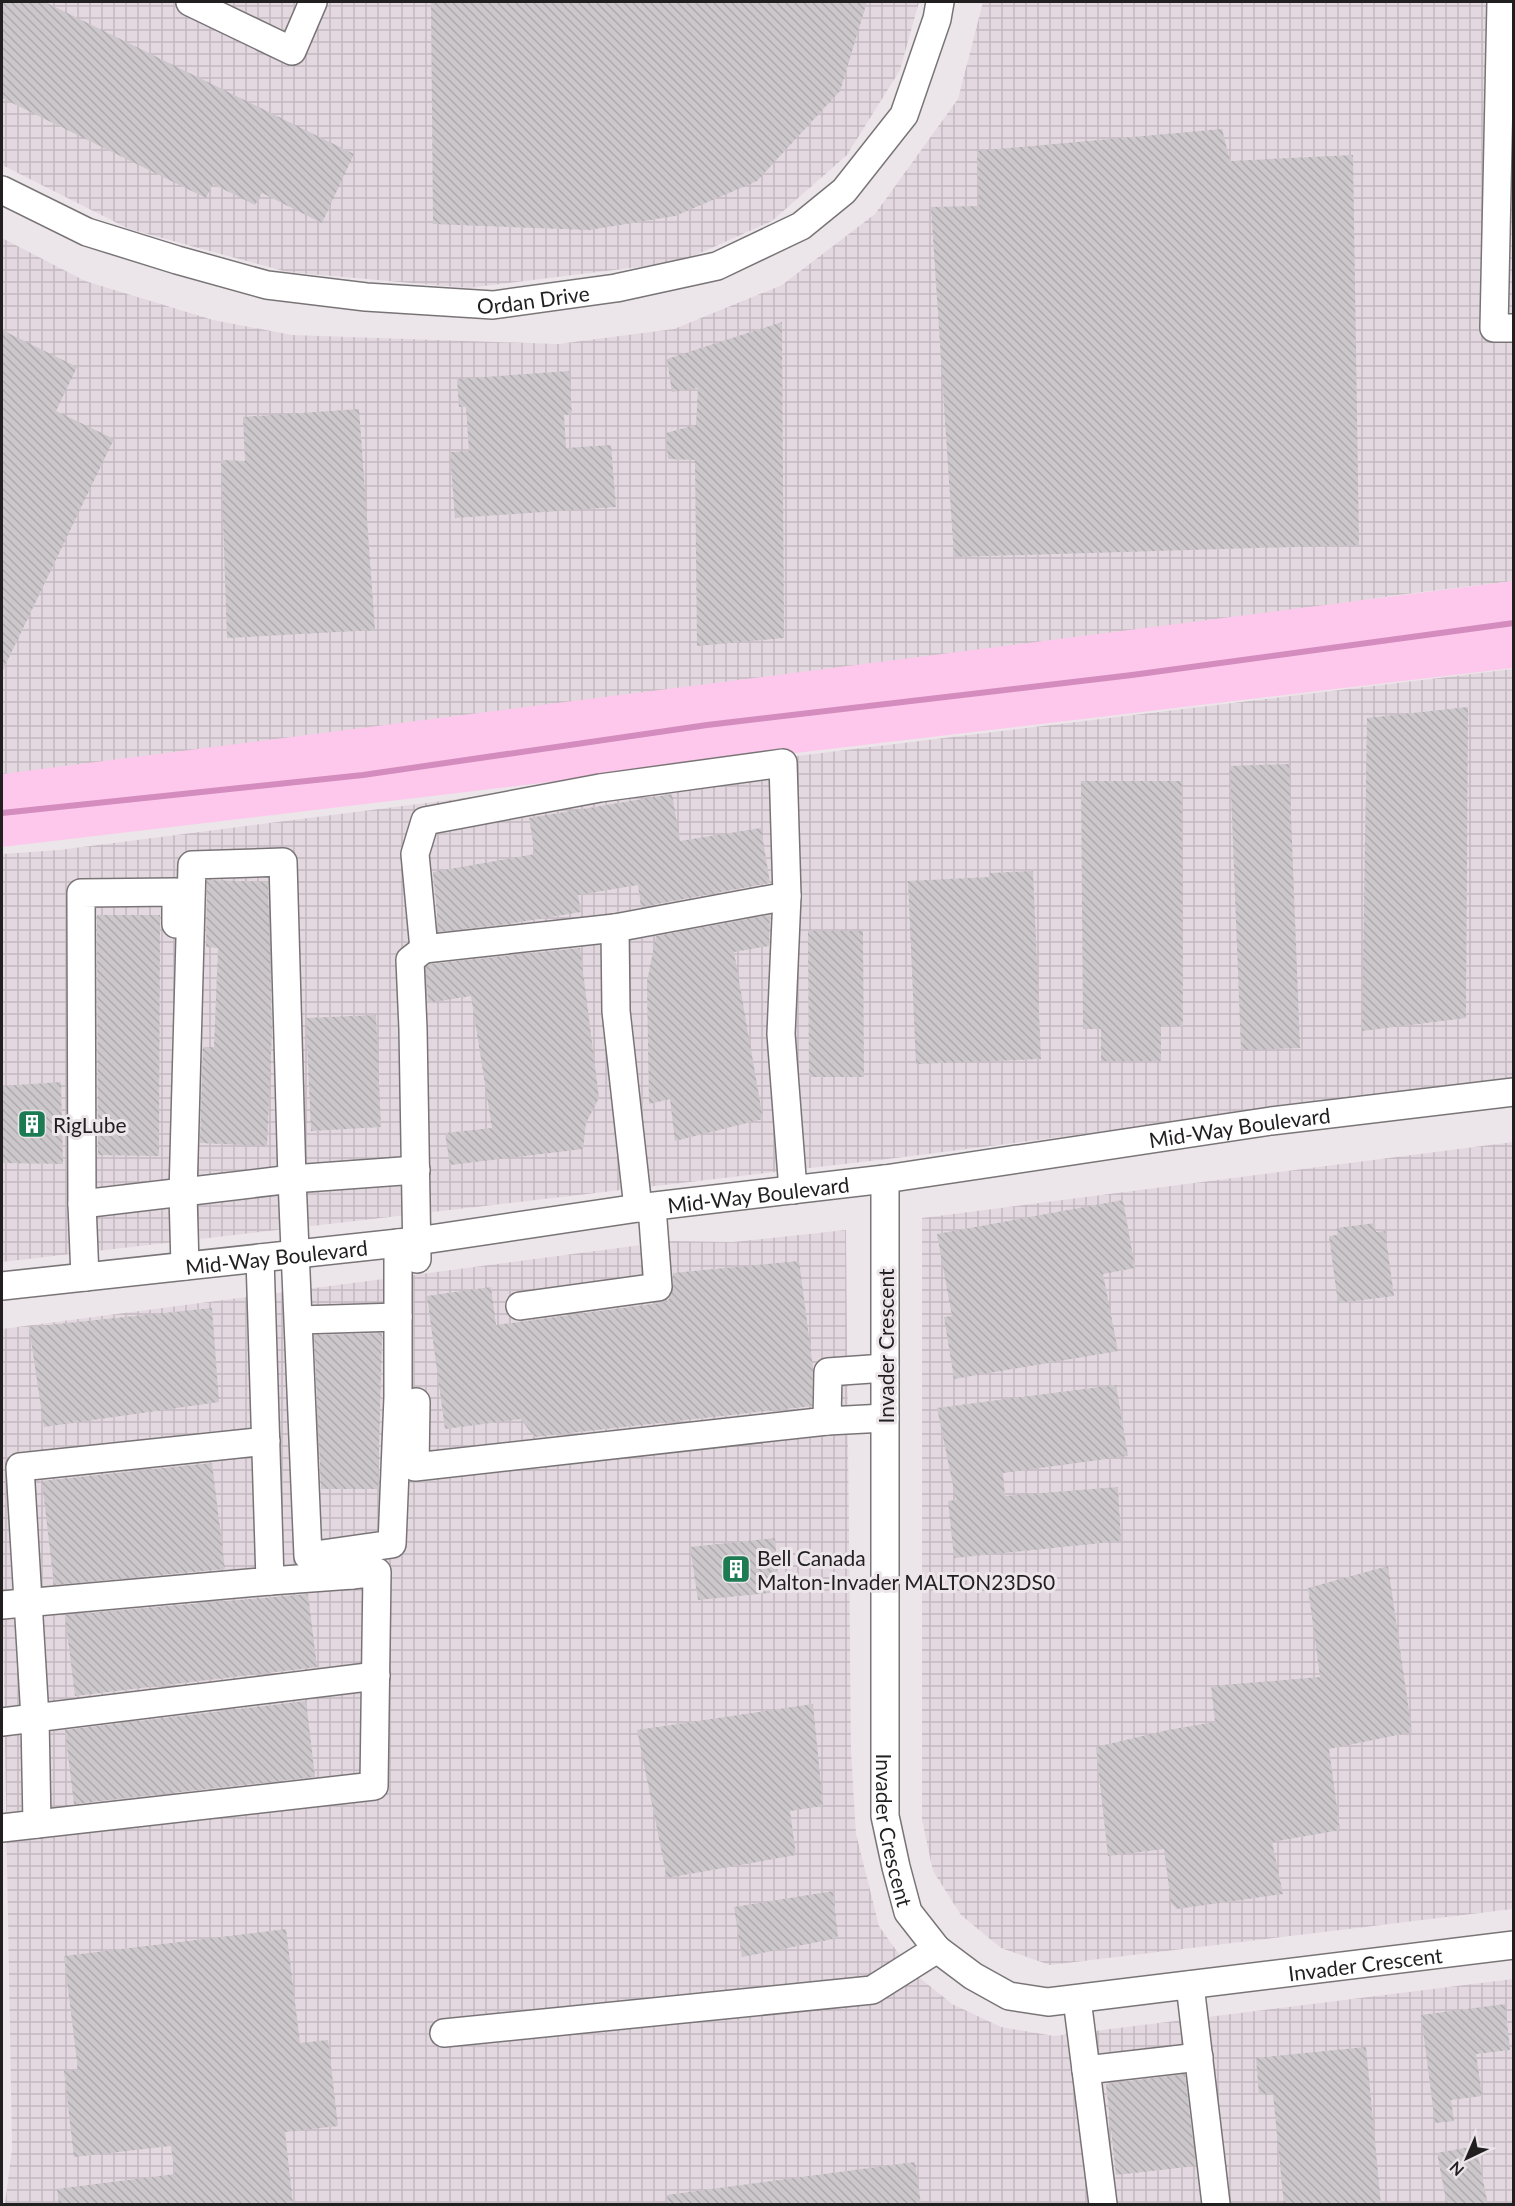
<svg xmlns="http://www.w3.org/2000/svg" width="1515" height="2206" font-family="Lato,sans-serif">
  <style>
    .industrial { fill: url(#industrial-grid) }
    .grass { fill: #fdc8eb }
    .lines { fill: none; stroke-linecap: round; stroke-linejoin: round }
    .stream { stroke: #d38cbd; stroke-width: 6 }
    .building { fill: url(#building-back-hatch) }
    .minor-casing { stroke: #797577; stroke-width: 30 }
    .minor { stroke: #fff; stroke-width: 27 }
    .labels { text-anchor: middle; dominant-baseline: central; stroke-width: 6; stroke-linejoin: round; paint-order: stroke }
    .street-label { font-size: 21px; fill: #211f20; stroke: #ece6ea }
    .poi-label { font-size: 21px; fill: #211f20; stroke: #ece6ea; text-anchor: start }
  </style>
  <defs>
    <pattern id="industrial-grid" width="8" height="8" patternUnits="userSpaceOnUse" patternTransform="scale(1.5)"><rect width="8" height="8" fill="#e4d8e0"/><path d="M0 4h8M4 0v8" fill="none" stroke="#c3b9c0"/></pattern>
    <pattern id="building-back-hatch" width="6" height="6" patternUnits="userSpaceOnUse" patternTransform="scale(1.5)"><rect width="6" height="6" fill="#ccc7ca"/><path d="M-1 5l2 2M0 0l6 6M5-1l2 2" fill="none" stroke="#afaaad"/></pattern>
  </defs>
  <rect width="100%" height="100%" fill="#ece6ea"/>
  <!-- industrial -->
  <g class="industrial">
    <path d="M2,2H919L900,70L847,155L772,221L680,262L468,288L287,272L129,229L2,165Z"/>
    <path d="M983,2H1513V581L1398,595L838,679L2,778V238L85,281L213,320L292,335L558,344L674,329L782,285L875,214L958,99Z"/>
    <path d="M1513,669V1079L896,1158L2,1262V854L59,850L706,767Z"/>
    <path d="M1513,1142V1909L1050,1965L1001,1948L961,1915L933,1871L922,1820V1218Z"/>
    <path d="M846,1230L851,1751L856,1834L879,1926L910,1970L952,2004L1001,2027L1054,2036L1513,1979V2204H5L12,2149L2,1568V1329L672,1241L733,1242Z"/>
  </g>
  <!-- grass -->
  <path class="grass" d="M1513,581V668L2,847V774Z"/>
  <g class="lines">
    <!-- stream -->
    <path class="stream" d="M2,813L363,775L707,725L1132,675L1514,623"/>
  </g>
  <!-- building -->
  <g class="building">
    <path d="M2,2H45L354,154L322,223L262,193L255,205L213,184L206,198L2,98Z"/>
    <path d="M431,2H867L840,91L757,181L675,216L589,230L433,224Z"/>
    <path d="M1222,129L1230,161L1353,155L1359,545L954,557L931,207L979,206L977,151Z"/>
    <path d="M782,322L784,638L697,646L695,460L668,459L666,433L696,425L698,388L672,392L667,359Z"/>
    <path d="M2,330L77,367L56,411L114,439L2,672Z"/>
    <path d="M569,371L572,415H564L566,448L611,445L616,507L455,518L450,452L469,451L466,407H459L457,379Z"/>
    <path d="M359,409L375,630L227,638L221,460L245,461L243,417Z"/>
    <path d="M1468,707L1466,1018L1362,1031L1367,718Z"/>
    <path d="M1289,764L1300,1048L1241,1050L1230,766Z"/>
    <path d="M1081,781H1182L1183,1026H1161V1061H1101V1029H1083Z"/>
    <path d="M672,794L680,841L761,828L770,883L641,907L638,885L578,895L581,912L508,924L439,932L433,872L535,854L529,818Z"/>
    <path d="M1033,871L1041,1059L916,1064L908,881L990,877V873Z"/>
    <path d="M207,880L268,882L272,1031L267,1146L200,1143L203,1047H214L218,948L206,947Z"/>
    <path d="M97,915H160L159,1156L98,1155Z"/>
    <path d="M770,915L769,946L734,952L763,1119L675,1141L670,1099L649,1104L647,982L656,936Z"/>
    <path d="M808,931H863L864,1077H809Z"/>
    <path d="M580,948L599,1098L586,1123L583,1149L450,1165L445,1133L492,1128L471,996L428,1003L426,967L430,964Z"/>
    <path d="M376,1015L381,1127L311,1131L306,1018Z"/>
    <path d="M61,1082L63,1164L2,1163V1086Z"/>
    <path d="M1123,1200L1135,1268L1103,1274L1118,1351L954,1379L944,1317L952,1316L937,1234Z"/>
    <path d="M1375,1223L1376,1232L1385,1231L1394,1296L1338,1303L1329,1236L1337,1235V1228Z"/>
    <path d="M799,1261L813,1367L812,1406L534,1437L521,1419L445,1429L427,1296L491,1287L496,1325L667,1302L672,1293L673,1273Z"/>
    <path d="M212,1308L219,1402L44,1427L29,1327Z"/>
    <path d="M382,1333L378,1489H321L314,1335Z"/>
    <path d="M1116,1385L1128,1456L1003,1473L1005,1496L1118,1487L1121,1541L954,1558L948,1501L956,1500L937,1408Z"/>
    <path d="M212,1463L225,1569L54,1585L42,1481Z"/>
    <path d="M775,1538L779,1592L698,1600L690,1547Z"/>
    <path d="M1388,1566L1412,1732L1329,1749L1340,1830L1272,1842L1283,1894L1177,1909L1171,1903L1164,1849L1108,1856L1096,1747L1168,1730L1215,1722L1211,1686L1320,1677L1308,1588Z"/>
    <path d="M308,1594L317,1667L75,1696L65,1615Z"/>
    <path d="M306,1701L315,1777L74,1804L65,1730Z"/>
    <path d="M813,1704L823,1806L790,1811L796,1855L667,1878L637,1730Z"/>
    <path d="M833,1891L838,1938L742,1957L734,1907Z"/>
    <path d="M286,1929L300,2043L328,2040L338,2126L285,2132L293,2205H59L57,2189L175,2174L171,2146L74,2157L64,2071L78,2070L64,1956Z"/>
    <path d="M1505,2004L1510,2050L1476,2054L1482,2096L1451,2100L1454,2121L1435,2123L1421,2015Z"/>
    <path d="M1366,2047L1381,2205H1284L1273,2094L1259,2095L1256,2058Z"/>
    <path d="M1185,2074L1196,2166L1116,2175L1106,2084Z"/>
    <path d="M1476,2146L1488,2205H1447L1437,2153Z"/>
    <path d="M915,2162L921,2205H668L667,2195Z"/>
  </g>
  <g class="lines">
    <!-- minor casing -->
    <g class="minor-casing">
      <g id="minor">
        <path d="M190,2L292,51L313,2"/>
        <path d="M1501,2L1494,328H1514"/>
        <path id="s1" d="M2,190L87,232L177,260L267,285L366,297L493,305L616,288L717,266L801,226L844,191L904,115L937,19L940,2"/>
        <path d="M615,928L424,949L415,854L425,821L600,788L783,763L787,896"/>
        <path id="s2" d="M885,1179V1816L896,1867L908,1912L937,1949L973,1976L1009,1996L1048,2002L1514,1945"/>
        <path d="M82,1204L292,1179L416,1170"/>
        <path d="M638,1208L616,1011L615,928L787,896L781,1034L793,1190"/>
        <path d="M417,1259L413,1029L410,960L424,949"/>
        <path d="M185,1266L183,1194L192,865L283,862L292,1179L308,1556L392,1544L398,1397V1243"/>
        <path d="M85,1277L82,1204L81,893L176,892V924"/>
        <path id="s3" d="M2,1286L417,1241L638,1208L885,1179L1271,1121L1514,1092"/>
        <path d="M520,1306L658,1287L652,1207"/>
        <path d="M299,1320L398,1317"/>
        <path d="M885,1368L828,1372L827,1421L885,1418"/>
        <path d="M416,1402L415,1467L827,1421"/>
        <path d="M270,1581L352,1575L350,1557"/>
        <path d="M2,1605L270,1581L260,1258"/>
        <path d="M2,1722L376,1676"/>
        <path d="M37,1824L35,1718L20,1467L266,1441"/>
        <path d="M2,1828L374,1786L377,1572L352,1575"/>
        <path d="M1190,1985L1216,2204"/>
        <path d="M1077,1999L1103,2204"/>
        <path d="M444,2033L872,1990L937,1949"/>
        <path d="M1086,2070L1199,2057"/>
      </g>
    </g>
    <!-- minor -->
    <use href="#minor" class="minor"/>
  </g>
  <!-- icons -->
  <defs>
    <g id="building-square" transform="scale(1.5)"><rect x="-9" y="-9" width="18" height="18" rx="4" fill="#1c7b52" stroke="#ece6ea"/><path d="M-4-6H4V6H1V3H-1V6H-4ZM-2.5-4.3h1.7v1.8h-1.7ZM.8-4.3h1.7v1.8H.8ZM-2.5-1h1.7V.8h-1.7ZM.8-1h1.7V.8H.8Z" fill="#fff"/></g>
  </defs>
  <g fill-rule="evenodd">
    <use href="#building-square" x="32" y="1124"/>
    <use href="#building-square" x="736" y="1569"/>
  </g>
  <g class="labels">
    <!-- street labels -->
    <g class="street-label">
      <text stroke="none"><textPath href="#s1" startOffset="550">Ordan Drive</textPath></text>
      <text stroke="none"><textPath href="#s3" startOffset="1248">Mid-Way Boulevard</textPath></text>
      <text stroke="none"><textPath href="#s3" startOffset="762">Mid-Way Boulevard</textPath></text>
      <text stroke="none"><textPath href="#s3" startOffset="276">Mid-Way Boulevard</textPath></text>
      <text transform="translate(885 1346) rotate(-90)">Invader Crescent</text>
      <text stroke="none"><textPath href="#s2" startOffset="652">Invader Crescent</textPath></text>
      <text stroke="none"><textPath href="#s2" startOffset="1228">Invader Crescent</textPath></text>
    </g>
    <!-- poi labels -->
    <g class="poi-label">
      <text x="53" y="1124">RigLube</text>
      <text x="757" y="1557">Bell Canada<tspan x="757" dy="24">Malton-Invader MALTON23DS0</tspan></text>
    </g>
  </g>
  <!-- border -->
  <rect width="1515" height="2206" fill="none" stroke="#211f20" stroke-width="6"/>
  <!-- north arrow -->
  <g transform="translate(1467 2158) rotate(224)" stroke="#ece6ea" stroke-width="4.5" paint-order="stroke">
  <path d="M0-4.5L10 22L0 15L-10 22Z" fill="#211f20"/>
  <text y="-9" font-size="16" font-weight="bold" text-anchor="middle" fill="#211f20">N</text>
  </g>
</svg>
